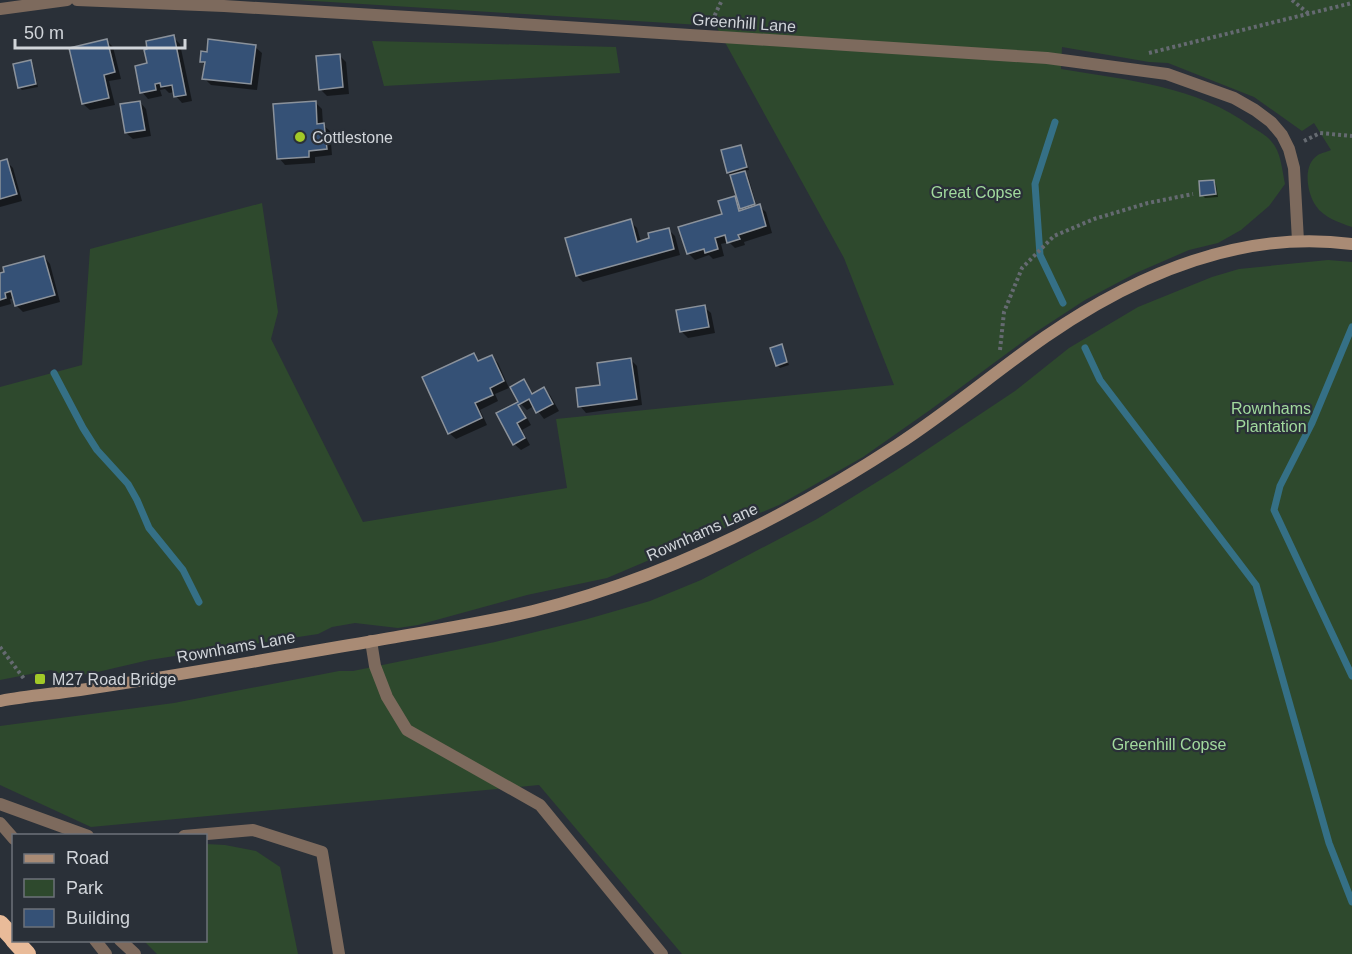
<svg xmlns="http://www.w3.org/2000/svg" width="1352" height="954" font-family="Arial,sans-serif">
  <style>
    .green { fill: #2e492d }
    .shadow { fill: #0007 }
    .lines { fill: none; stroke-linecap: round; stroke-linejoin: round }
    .stream { stroke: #357086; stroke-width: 7 }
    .building { fill: #355176; stroke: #8b929b; stroke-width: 1.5 }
    .path { stroke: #656a71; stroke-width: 4; stroke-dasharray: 3 3; stroke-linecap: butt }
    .lane { stroke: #7d6a5d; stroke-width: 12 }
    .street { stroke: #7d6a5d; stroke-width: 12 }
    .secondary { stroke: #a98b75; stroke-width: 12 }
    .highway { stroke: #e9bb99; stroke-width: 18 }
    .poi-dot { fill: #a2c928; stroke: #2a3038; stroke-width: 2 }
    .labels { text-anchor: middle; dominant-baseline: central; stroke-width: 4.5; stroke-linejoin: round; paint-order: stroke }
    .street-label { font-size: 16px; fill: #d1d5da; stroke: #2a3038 }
    .poi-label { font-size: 16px; fill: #d1d5da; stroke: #2a3038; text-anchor: start }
    .park-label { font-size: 16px; fill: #a1d99d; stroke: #2a3038 }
  </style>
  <rect width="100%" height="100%" fill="#2a3038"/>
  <!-- green -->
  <g class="green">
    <path d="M298,0H1352V227C1340,223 1323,217 1316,206C1307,193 1302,165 1318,155C1321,153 1327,152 1331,150L1314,123L1302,131L1254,97L1168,63L1149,62L1062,47L1061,69C1127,80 1197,86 1252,127C1258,131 1266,135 1271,141C1281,151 1282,170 1285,184L1269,206L1241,230L1218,243L1189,250L1136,273L1085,300L1036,332L930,410L863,457L779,505L607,578L527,595L418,625L398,628L355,623L332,627L318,634L149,660L89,674L66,676L51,670L0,680V387L82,365L90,249L262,203L278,312L271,339L363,522L567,488L556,419L894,385L844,258L716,26Z"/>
    <path d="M372,41L616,47L620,73L384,86Z"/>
    <path d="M1328,260L1352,262V954H682L539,785L91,827L0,785V726L174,703L339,671H353L495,642L584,620L650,601L701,580L817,519L898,469L1015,391L1069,348L1138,307L1212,277L1239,269Z"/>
    <path d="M206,844L225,845L256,851L280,867L298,954H157L144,941L206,940Z"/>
  </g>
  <!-- shadow -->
  <g class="shadow">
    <path d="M173,37L180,44L192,101L182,103L176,96L175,92L169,93L165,89L160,90L162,96L148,99L142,92L149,64Z"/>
    <path d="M107,41L113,47L121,79L109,81L115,105L90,110L83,104Z"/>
    <path d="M255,47L262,53L257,90L211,85L204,78L206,66L201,61Z"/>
    <path d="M339,55L346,62L349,94L327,96L320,89Z"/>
    <path d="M30,62L33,65L38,87L22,90L19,87Z"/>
    <path d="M140,102L146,109L151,136L133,139L126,133Z"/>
    <path d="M315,102L322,109L323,125L330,131L332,155L315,157V163L285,165L279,158Z"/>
    <path d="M740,147L743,150L749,170L743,171L748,176L757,207L759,206L766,212L772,233L744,242L745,245L735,248L729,242L721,244L724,256L713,259L709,255L695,260L688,253L724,215L734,197L740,203L731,175L728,172Z"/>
    <path d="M6,161L13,168L22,201L0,207V163Z"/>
    <path d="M1214,181L1216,184L1218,197L1205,198L1202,195Z"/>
    <path d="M630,221L637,228L641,242L651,239L668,229L675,236L680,255L583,282L577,276Z"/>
    <path d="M44,257L50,264L60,302L23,312L16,305L14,298L10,299L11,304L0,307V272L1,274Z"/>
    <path d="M704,307L711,313L715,333L688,338L681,331Z"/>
    <path d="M781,346L789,365L780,368L777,365Z"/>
    <path d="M474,355L481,362L492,357L498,363L509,388L495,394L498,401L480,410L487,425L456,439L449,433Z"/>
    <path d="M630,359L637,366L642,405L586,413L580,406Z"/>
    <path d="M523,381L534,394L544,389L550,395L559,411L544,419L534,406L527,410L520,403Z"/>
    <path d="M517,404L523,411L531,425L522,430L530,445L521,450L514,444Z"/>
  </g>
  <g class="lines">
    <!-- stream -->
    <g class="stream">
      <path d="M1055,122L1035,184L1040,255L1063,303"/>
      <path d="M1352,327L1312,423L1280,486L1274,510L1352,676"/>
      <path d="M1085,348L1100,380L1256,585L1329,843L1352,902"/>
      <path d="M54,373L83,428L97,450L128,484L137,500L149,528L183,570L199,602"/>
    </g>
  </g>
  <!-- building -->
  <g class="building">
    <path d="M174,35L186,95L174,97L172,85L161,87L160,83L155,84L156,90L140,93L135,66L147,63L144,50L147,49L146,41Z"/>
    <path d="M107,39L115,72L104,75L109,98L82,104L69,48Z"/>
    <path d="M208,39L256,45L251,84L202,79L205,62H200L201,51L207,52Z"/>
    <path d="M340,54L343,87L319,90L316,56Z"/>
    <path d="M31,60L36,84L18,88L13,64Z"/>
    <path d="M140,101L145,130L125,133L120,104Z"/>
    <path d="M316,101L317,124L324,123L327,149L309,151V157L277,159L273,104Z"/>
    <path d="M741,145L747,167L727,173L721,150Z"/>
    <path d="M7,159L17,194L0,199V161Z"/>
    <path d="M745,171L755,204L740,209L730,175Z"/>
    <path d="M1214,180L1216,194L1200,196L1199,181Z"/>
    <path d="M735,196L739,211L760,204L766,226L738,235L740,239L727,243L725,235L715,238L718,249L705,253L704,249L687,254L678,227L722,214L718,201Z"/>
    <path d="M631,219L637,242L649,238L648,233L669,228L674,249L576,276L565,238Z"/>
    <path d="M44,256L55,295L15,306L11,291L5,293L6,298L0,300V273L4,272L3,267Z"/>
    <path d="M705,305L709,327L680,332L676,310Z"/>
    <path d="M782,344L787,362L776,366L770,348Z"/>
    <path d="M474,353L478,361L492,355L504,381L490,388L493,395L475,403L482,418L448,434L422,377Z"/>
    <path d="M631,358L637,399L578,407L576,388L600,385L597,363Z"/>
    <path d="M524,379L532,394L544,387L553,404L536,413L529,399L518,405L526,418L517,423L525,438L513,445L496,413L518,402L510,387Z"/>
  </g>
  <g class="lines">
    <!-- path -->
    <g class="path">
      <path d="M1292,0L1309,14"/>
      <path d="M712,21L722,0"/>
      <path d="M1149,53L1352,3"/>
      <path d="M1304,141L1320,133L1352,136"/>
      <path d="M1000,350L1004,312L1022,268L1054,236L1094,219L1148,203L1193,194"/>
      <path d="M0,647L25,680"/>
    </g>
    <!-- lane -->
    <g class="lane">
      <path d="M371,641L375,666L387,697L407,730L540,805L662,954"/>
      <path d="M0,804L88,836"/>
      <path d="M0,823L14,839"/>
      <path d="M184,836L253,830L322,852L339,954"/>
      <path d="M95,940L106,954"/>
      <path d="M120,940L135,954"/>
    </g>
    <!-- street -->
    <g class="street">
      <path d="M77,0L224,6L459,20L1047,58L1167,74L1234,98L1255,110L1271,122L1282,135L1289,149L1294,168L1298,241"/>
      <path d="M0,9L67,0"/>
    </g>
    <!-- secondary -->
    <path class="secondary" d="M0,701C26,696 53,694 80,690C176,676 272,658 368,642C423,632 479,624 533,611C664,578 785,518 897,445C948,412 995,372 1045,337C1135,275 1240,229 1352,244"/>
    <!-- highway -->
    <g class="highway">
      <path d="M0,924L14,939"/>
      <path d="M14,940L27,954"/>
    </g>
  </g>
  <!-- markers -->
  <g class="poi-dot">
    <circle cx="300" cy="137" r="6"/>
    <rect x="34" y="673" width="12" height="12" rx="3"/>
  </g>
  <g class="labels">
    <!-- street labels -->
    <g class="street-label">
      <text transform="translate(744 23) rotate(4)">Greenhill Lane</text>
      <text transform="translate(702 532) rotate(-24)">Rownhams Lane</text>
      <text transform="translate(236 647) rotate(-10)">Rownhams Lane</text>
    </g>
    <!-- poi labels -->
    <g class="poi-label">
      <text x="312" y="137">Cottlestone</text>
      <text x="52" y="679">M27 Road Bridge</text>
    </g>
    <!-- park labels -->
    <g class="park-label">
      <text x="976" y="192">Great Copse</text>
      <text x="1271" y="408">Rownhams<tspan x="1271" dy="18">Plantation</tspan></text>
      <text x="1169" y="744">Greenhill Copse</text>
    </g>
  </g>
  <!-- legend -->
  <rect x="12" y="834" width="195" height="108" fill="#2a3038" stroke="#6d7279" stroke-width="1.5"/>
  <rect x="24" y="854" width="30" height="9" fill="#a98b75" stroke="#6d7279" stroke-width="1.5"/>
  <text x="66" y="864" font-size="18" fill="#d1d5da">Road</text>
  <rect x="24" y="879" width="30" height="18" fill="#2e492d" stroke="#6d7279" stroke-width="1.5"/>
  <text x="66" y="894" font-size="18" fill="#d1d5da">Park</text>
  <rect x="24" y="909" width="30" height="18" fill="#355176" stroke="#6d7279" stroke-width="1.5"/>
  <text x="66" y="924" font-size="18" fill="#d1d5da">Building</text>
  <!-- scale -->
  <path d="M15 39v9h170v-9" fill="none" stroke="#d1d5da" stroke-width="3"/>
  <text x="24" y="39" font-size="18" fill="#d1d5da" stroke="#2a3038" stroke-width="4.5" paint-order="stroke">50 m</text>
</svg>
